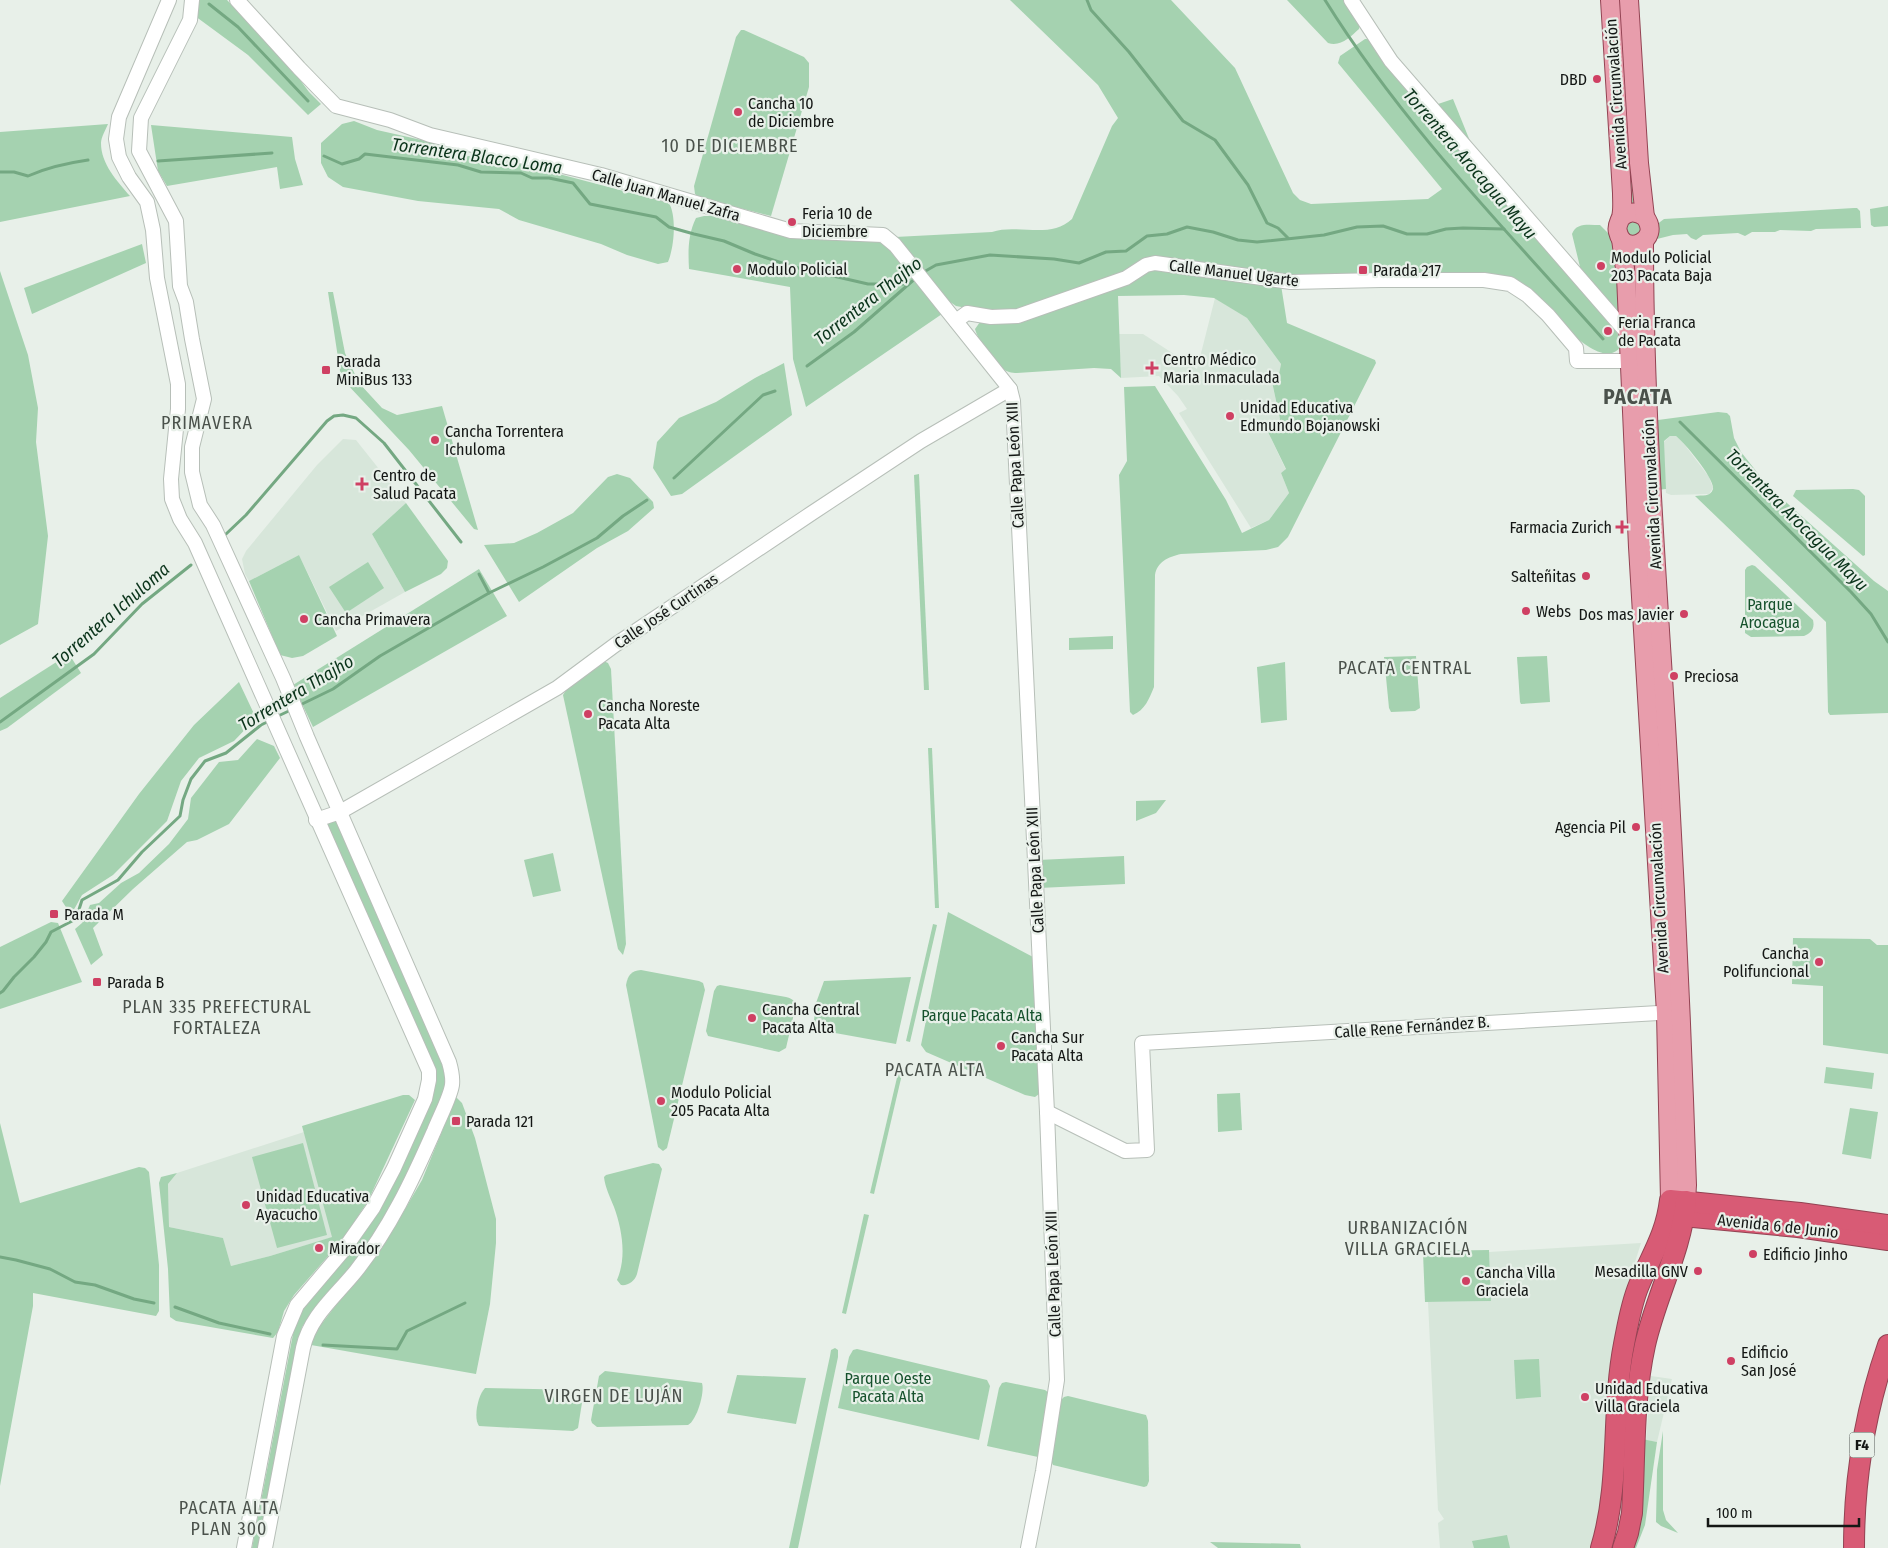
<svg xmlns="http://www.w3.org/2000/svg" width="1888" height="1548" font-family="'Fira Sans Condensed',sans-serif">
  <style>
    .built { fill: #d7e6da }
    .green { fill: #a5d2b0 }
    .lines { fill: none; stroke-linecap: round; stroke-linejoin: round }
    .stream { stroke: #74a882; stroke-width: 3 }
    .minor-casing { stroke: #b7bfb8; stroke-width: 16 }
    .major-casing { stroke: #934353; stroke-width: 20 }
    .highway-casing { stroke: #934353; stroke-width: 22 }
    .minor { stroke: #fff; stroke-width: 14 }
    .major { stroke: #e89dac; stroke-width: 18 }
    .highway { stroke: #d85b75; stroke-width: 20 }
    .poi-dot { fill: #cf4063; stroke: #e8f0e9; stroke-width: 2 }
    .labels { text-anchor: middle; dominant-baseline: central; stroke-width: 4.5; stroke-linejoin: round; paint-order: stroke }
    .shield { fill: #e8f0e9; stroke: #545855; stroke-width: 1 }
    .shield-label { font-size: 15px; font-weight: bold; fill: #141715 }
    .poi-label { font-size: 16px; fill: #141715; stroke: #e8f0e9; text-anchor: start }
    .street-label { font-size: 16px; fill: #141715; stroke: #e8f0e9 }
    .park-label { font-size: 16px; fill: #15512c; stroke: #e8f0e9 }
    .neighbourhood-label { font-size: 18px; letter-spacing: 1px; fill: #4a514b; stroke: #e8f0e9 }
    .water-label { font-size: 18px; font-style: italic; fill: #0b341b; stroke: #e8f0e9 }
    .district-label { font-size: 21px; font-weight: bold; letter-spacing: 1px; fill: #4a514b; stroke: #e8f0e9 }
  </style>
  <rect width="100%" height="100%" fill="#e8f0e9"/>
  <!-- built -->
  <g class="built">
    <path d="M1215,298L1247,318L1281,364L1278,379L1272,383L1280,419L1276,429L1268,432L1286,470L1281,473L1289,493L1269,520L1251,528L1179,413L1187,409L1178,396L1159,376L1121,378L1119,334H1143L1197,369Z"/>
    <path d="M1670,436H1676L1681,440L1709,477L1713,488L1709,494L1671,495L1666,493L1663,443Z"/>
    <path d="M343,439L356,440L406,503L372,534L405,592L336,631L299,555L249,581L245,574L242,559L246,551L317,465Z"/>
    <path d="M304,1132L333,1237L270,1256L231,1266L223,1238L169,1227L168,1184L177,1173Z"/>
    <path d="M1641,1243L1625,1294L1602,1516L1593,1548H1440L1438,1523L1444,1519L1438,1510L1428,1302L1491,1301L1489,1252Z"/>
    <path d="M1651,1376L1672,1379L1657,1442L1646,1440Z"/>
  </g>
  <!-- green -->
  <g class="green">
    <path d="M196,0H227L292,69L309,92L321,104L308,115L248,55L195,16Z"/>
    <path d="M1010,0H1171L1235,68L1293,193L1300,200L1311,204L1428,199L1442,189L1338,63L1340,56L1365,39H1369L1443,131L1616,331L1621,340V346C1601,376 1548,308 1533,294C1528,289 1520,285 1514,280L1291,275L1150,258L1126,274L1013,313L989,312L956,306L940,295L895,237L992,232C1017,223 1050,240 1072,219L1112,126L1118,118L1098,85Z"/>
    <path d="M1287,0H1346L1360,24L1359,29C1350,37 1341,47 1328,43Z"/>
    <path d="M1617,0H1624L1638,206L1626,207Z"/>
    <path d="M741,30H744L804,57L809,63V87L771,216L700,198L695,194L694,186L736,37Z"/>
    <path d="M1453,99L1472,146L1435,105Z"/>
    <path d="M354,121L377,130L426,141L468,156L525,165L669,203C677,217 674,248 668,262L658,264L627,255L601,244L519,220L499,209L418,201L343,187L328,177L321,163V143L342,124Z"/>
    <path d="M108,124C106,129 101,137 101,143C101,164 117,181 130,196L0,222V132Z"/>
    <path d="M151,125L292,137L295,159L303,185L280,189L277,167L167,186L158,171Z"/>
    <path d="M1888,206V226L1874,227L1871,225L1870,209Z"/>
    <path d="M1854,208H1857L1860,211L1861,228L1816,229L1811,231L1780,230L1775,232H1752L1745,236L1738,233L1703,235L1696,240L1691,238L1687,234L1673,235L1653,240L1656,225L1664,219Z"/>
    <path d="M704,216H714L790,237L879,242L886,246L942,314L806,407L793,359L790,287L689,269C688,251 688,234 696,218Z"/>
    <path d="M1630,219L1643,225L1639,236H1627L1625,224Z"/>
    <path d="M1600,225L1610,235L1616,245L1621,314L1619,315L1581,271L1572,234C1576,222 1590,225 1600,225Z"/>
    <path d="M142,244L146,263L32,314L24,288Z"/>
    <path d="M1153,268L1281,285L1287,323L1375,360L1376,363L1288,537L1278,547L1266,550L1181,554C1168,557 1157,562 1155,575L1154,687C1149,699 1145,710 1133,715L1130,712L1119,475L1127,461L1124,387L1155,386L1226,500L1242,533L1269,520L1289,493L1281,473L1286,469L1268,432L1276,429L1280,419L1272,382L1278,379L1281,364L1247,318L1214,298L1184,295L1118,296L1121,378L1111,369L1094,368L1017,373C1012,373 1006,372 1002,368C993,360 978,341 975,329L980,322L1013,323L1110,288Z"/>
    <path d="M0,271L28,355L38,408L36,442L48,536L38,624L0,645Z"/>
    <path d="M328,292H333L345,353L359,383L382,408L397,415L442,406L478,530L474,529L409,450L345,382L340,371Z"/>
    <path d="M784,363L792,415L682,494L671,496L653,468L657,442L679,418L716,402L755,378Z"/>
    <path d="M1718,412L1727,413L1730,416L1734,438L1741,452L1768,486L1874,581L1888,591V713L1830,715L1828,712L1826,622L1695,496C1702,495 1711,497 1713,489C1715,479 1684,442 1676,436H1670L1664,441L1666,489L1656,490L1655,422L1658,420Z"/>
    <path d="M617,474L630,478L653,502L654,508L628,531L597,548L519,602L484,545L514,543L537,533L573,513L608,477Z"/>
    <path d="M919,474L929,690H924L914,475Z"/>
    <path d="M1853,489L1859,490L1865,496V555L1863,556L1793,496L1796,490Z"/>
    <path d="M406,503L448,561L447,568L441,574L405,592L372,534Z"/>
    <path d="M299,555L337,636L303,656L292,658L280,655L249,581Z"/>
    <path d="M368,562L384,588L346,613L329,587Z"/>
    <path d="M1752,565L1755,566L1813,620C1815,629 1811,633 1804,636L1751,637L1745,633V570L1747,567Z"/>
    <path d="M479,569L507,616L313,727L293,685Z"/>
    <path d="M1113,636V649L1069,650V638Z"/>
    <path d="M69,654L81,673L7,728L0,731V698Z"/>
    <path d="M1416,656L1420,708L1415,711L1391,712L1389,708L1384,657Z"/>
    <path d="M1547,656L1550,702L1521,704L1520,702L1517,657Z"/>
    <path d="M601,660L608,663L611,669L626,944L623,955L618,949L563,695L568,687Z"/>
    <path d="M1285,662L1287,720L1261,723L1257,667Z"/>
    <path d="M239,682L256,718L234,741L199,758L181,781L167,821L113,875L82,895L71,915L62,901L139,794L194,725Z"/>
    <path d="M257,739L274,746L280,758L229,824L197,840L187,842L133,889L93,928L103,955L91,965L75,929L82,923L90,905L99,903L121,883L139,873L169,844L188,819L191,798L219,762L238,760Z"/>
    <path d="M928,748H932L939,908H935Z"/>
    <path d="M1166,800L1156,813L1136,821V801Z"/>
    <path d="M336,820L443,1064L446,1078L444,1093L409,1175L376,1233L348,1272L319,1303L302,1327L261,1548H252L294,1329L300,1312L313,1294L337,1269L368,1228L407,1152L436,1083L433,1069L327,824Z"/>
    <path d="M553,853L561,891L533,897L524,860Z"/>
    <path d="M1124,856L1125,884L1039,888L1038,860Z"/>
    <path d="M948,912L1033,957L1040,1090L1039,1094L1035,1097L1025,1095L926,1052L921,1045Z"/>
    <path d="M51,922L58,923L82,982L0,1009V947Z"/>
    <path d="M933,924L937,925L910,1042L906,1041Z"/>
    <path d="M1793,938L1870,939L1877,945H1888V1054L1823,1045V986L1792,984Z"/>
    <path d="M641,970L699,981L703,983L705,990L667,1148L663,1151L658,1147L626,985C628,975 631,971 641,970Z"/>
    <path d="M911,977L896,1044L813,1029L816,1003L824,981Z"/>
    <path d="M720,985L786,997C791,998 794,1000 796,1005L786,1048L779,1052L708,1036L706,1031L714,991L717,986Z"/>
    <path d="M1826,1067L1874,1073L1872,1089L1824,1083Z"/>
    <path d="M899,1069L903,1070L874,1194L870,1193Z"/>
    <path d="M1240,1093L1242,1130L1218,1132L1217,1094Z"/>
    <path d="M403,1095H409L415,1100L368,1201L343,1239L294,1295L284,1311L278,1332L273,1338L176,1321L170,1317L168,1269L159,1183L161,1177L177,1173L168,1184L169,1227L223,1238L231,1266L270,1256L332,1237L302,1126Z"/>
    <path d="M456,1097L462,1103L475,1138L496,1219V1243L490,1304L476,1374L311,1345L313,1335L390,1235L422,1180Z"/>
    <path d="M1850,1108L1878,1112L1871,1159L1842,1154Z"/>
    <path d="M0,1123L20,1203L139,1167L145,1168L149,1172L159,1265V1311L156,1316L33,1293V1306L0,1486Z"/>
    <path d="M303,1143L327,1235L277,1248L252,1157Z"/>
    <path d="M653,1163L659,1164L662,1169L637,1274C635,1281 628,1286 621,1285L617,1280C627,1257 622,1229 614,1207C610,1197 605,1187 604,1177L606,1175Z"/>
    <path d="M864,1214L869,1215L846,1314L842,1313Z"/>
    <path d="M1489,1250L1491,1301L1425,1302L1423,1253L1426,1251Z"/>
    <path d="M835,1348L838,1350V1357L798,1548H789L830,1356L831,1350Z"/>
    <path d="M857,1349L987,1380L990,1386L979,1440L838,1408L849,1357L853,1350Z"/>
    <path d="M1539,1359L1541,1397L1516,1399L1514,1360Z"/>
    <path d="M605,1371L702,1383C705,1392 697,1420 688,1425L597,1427L592,1423L591,1420L599,1376Z"/>
    <path d="M737,1375L806,1378L796,1424L727,1413Z"/>
    <path d="M1006,1382L1045,1390L1049,1393L1050,1399L1038,1457L987,1446L999,1388L1002,1383Z"/>
    <path d="M485,1388L584,1390L578,1428L573,1431L479,1426C473,1418 478,1395 485,1388Z"/>
    <path d="M1068,1396L1146,1415L1148,1421L1149,1481L1147,1486L1144,1487L1053,1465L1051,1461L1061,1400L1064,1397Z"/>
    <path d="M1663,1431V1510L1666,1520L1678,1533L1661,1526L1656,1522L1657,1470Z"/>
    <path d="M1642,1439L1657,1442L1645,1525L1636,1548H1630Z"/>
    <path d="M1507,1535L1510,1548H1474L1472,1541Z"/>
    <path d="M1210,1542L1300,1544L1301,1548H1218Z"/>
  </g>
  <g class="lines">
    <!-- stream -->
    <g class="stream">
      <path d="M1087,0L1091,10L1129,52L1183,121L1215,140L1248,185L1267,223L1278,228L1288,238"/>
      <path d="M1325,0C1402,124 1506,230 1603,339"/>
      <path d="M209,4L238,27L308,101"/>
      <path d="M324,156L342,164L359,159L365,154L458,165L481,172L521,173L532,178H549L573,183L590,204L656,217L669,227L694,234L724,241L755,254L794,267L868,284H908"/>
      <path d="M158,161L272,153"/>
      <path d="M0,172H14L28,176C48,167 67,163 88,160"/>
      <path d="M922,273L936,265L990,255L1054,259L1079,263L1106,252L1126,251L1147,236L1167,234L1187,227L1213,232L1238,240L1257,242L1324,235L1357,227L1383,226L1407,234H1427L1446,229L1463,228L1504,229"/>
      <path d="M807,366L854,332L917,277"/>
      <path d="M1680,422L1851,592L1871,614L1888,642"/>
      <path d="M674,478L763,395L775,391"/>
      <path d="M226,534L246,515L327,421L334,416L343,415L356,418L384,443L461,542"/>
      <path d="M479,574L489,593"/>
      <path d="M298,706L333,689L380,656L489,593L543,567L597,538L623,516L647,500"/>
      <path d="M276,717L293,709"/>
      <path d="M0,722L94,654L142,604L191,565"/>
      <path d="M0,993L3,991L14,977L34,957L46,942L51,932L76,919L82,900L118,880L142,852L180,816L183,800L191,779L205,761L226,753L261,725L271,720"/>
      <path d="M0,1257L16,1260L50,1269L75,1282L95,1285L134,1299L154,1303"/>
      <path d="M175,1307L219,1323L270,1334"/>
      <path d="M323,1345L397,1349L407,1331L465,1303"/>
    </g>
    <!-- minor casing -->
    <g class="minor-casing">
      <g id="minor">
        <path d="M169,0L119,117L116,139L119,157L129,177L147,202L153,230L157,278L178,384V409L171,479L172,499L180,519L195,543L429,1071V1080L425,1099L394,1168L373,1208L342,1252L297,1305L284,1336L244,1548"/>
        <path d="M192,0L190,20L141,118L139,151L176,221L180,286L186,302L192,339L204,399L192,447V472L200,505L213,525L283,678L307,737L449,1062C451,1069 453,1077 452,1085C450,1098 439,1118 434,1131C412,1181 390,1228 356,1271C336,1296 310,1316 303,1348L265,1548"/>
        <path d="M237,0L299,68L336,106L390,120L430,135L601,175L791,231L883,235L895,245L1010,389L1013,401L1047,1112L1057,1380L1043,1471L1028,1548"/>
        <path d="M1351,0L1391,61L1629,335"/>
        <path d="M956,321L967,313L991,317L1018,316L1126,278L1146,265L1155,263L1291,282L1381,280H1484L1510,284L1527,295L1548,315L1576,348L1577,361H1640"/>
        <path d="M316,820L340,812L557,688L615,645L812,513L921,441L1010,389"/>
        <path d="M1047,1112L1125,1151L1147,1150L1142,1043L1676,1012"/>
      </g>
    </g>
    <!-- major casing -->
    <g class="major-casing">
      <g id="major">
        <path d="M1610,0L1622,193C1622,201 1623,210 1621,217C1619,223 1616,226 1618,232C1623,257 1663,241 1645,217C1636,211 1628,211 1621,218"/>
        <path d="M1629,0L1639,163L1645,217"/>
        <path d="M1621,239L1626,276L1638,547L1666,1013L1670,1200"/>
        <path d="M1644,241C1644,403 1656,564 1666,725C1675,878 1682,1031 1687,1185L1686,1201"/>
      </g>
    </g>
    <!-- highway casing -->
    <g class="highway-casing">
      <g id="highway">
        <path d="M1672,1215L1798,1227L1888,1240"/>
        <path d="M1601,1548C1621,1482 1611,1411 1624,1344C1628,1324 1631,1304 1639,1285C1652,1254 1666,1234 1670,1200L1800,1213L1888,1225"/>
        <path d="M1623,1548L1628,1533L1632,1513C1635,1457 1633,1399 1645,1345C1656,1296 1681,1251 1686,1201"/>
        <path d="M1854,1548C1854,1478 1865,1411 1888,1345"/>
      </g>
    </g>
    <!-- minor -->
    <use href="#minor" class="minor"/>
    <!-- major -->
    <use href="#major" class="major"/>
    <!-- highway -->
    <use href="#highway" class="highway"/>
  </g>
  <!-- markers -->
  <g class="poi-dot">
    <circle cx="1597" cy="79" r="5"/>
    <circle cx="738" cy="112" r="5"/>
    <circle cx="792" cy="222" r="5"/>
    <circle cx="1601" cy="266" r="5"/>
    <circle cx="737" cy="269" r="5"/>
    <rect x="1358" y="265" width="10" height="10" rx="2.5"/>
    <circle cx="1608" cy="331" r="5"/>
    <path d="M1149.5 360.5h5v5h5v5h-5v5h-5v-5h-5v-5h5z"/>
    <rect x="321" y="365" width="10" height="10" rx="2.5"/>
    <circle cx="1230" cy="416" r="5"/>
    <circle cx="435" cy="440" r="5"/>
    <path d="M359.5 476.5h5v5h5v5h-5v5h-5v-5h-5v-5h5z"/>
    <path d="M1619.5 519.5h5v5h5v5h-5v5h-5v-5h-5v-5h5z"/>
    <circle cx="1586" cy="576" r="5"/>
    <circle cx="1526" cy="611" r="5"/>
    <circle cx="1684" cy="614" r="5"/>
    <circle cx="304" cy="619" r="5"/>
    <circle cx="1674" cy="676" r="5"/>
    <circle cx="588" cy="714" r="5"/>
    <circle cx="1636" cy="827" r="5"/>
    <rect x="49" y="909" width="10" height="10" rx="2.5"/>
    <circle cx="1819" cy="962" r="5"/>
    <rect x="92" y="977" width="10" height="10" rx="2.5"/>
    <circle cx="752" cy="1018" r="5"/>
    <circle cx="1001" cy="1046" r="5"/>
    <circle cx="661" cy="1101" r="5"/>
    <rect x="451" y="1116" width="10" height="10" rx="2.5"/>
    <circle cx="246" cy="1205" r="5"/>
    <circle cx="319" cy="1248" r="5"/>
    <circle cx="1753" cy="1254" r="5"/>
    <circle cx="1698" cy="1271" r="5"/>
    <circle cx="1466" cy="1281" r="5"/>
    <circle cx="1731" cy="1361" r="5"/>
    <circle cx="1585" cy="1397" r="5"/>
  </g>
  <g class="labels">
    <!-- shield labels -->
    <rect class="shield" x="1849.5" y="1432.5" width="25" height="25" rx="4"/>
    <g class="shield-label">
      <text x="1862" y="1445">F4</text>
    </g>
    <!-- poi labels -->
    <g class="poi-label">
      <text x="1587" y="79" text-anchor="end">DBD</text>
      <text x="748" y="103">Cancha 10<tspan x="748" dy="18">de Diciembre</tspan></text>
      <text x="802" y="213">Feria 10 de<tspan x="802" dy="18">Diciembre</tspan></text>
      <text x="1611" y="257">Modulo Policial<tspan x="1611" dy="18">203 Pacata Baja</tspan></text>
      <text x="747" y="269">Modulo Policial</text>
      <text x="1373" y="270">Parada 217</text>
      <text x="1618" y="322">Feria Franca<tspan x="1618" dy="18">de Pacata</tspan></text>
      <text x="1163" y="359">Centro Médico<tspan x="1163" dy="18">Maria Inmaculada</tspan></text>
      <text x="336" y="361">Parada<tspan x="336" dy="18">MiniBus 133</tspan></text>
      <text x="1240" y="407">Unidad Educativa<tspan x="1240" dy="18">Edmundo Bojanowski</tspan></text>
      <text x="445" y="431">Cancha Torrentera<tspan x="445" dy="18">Ichuloma</tspan></text>
      <text x="373" y="475">Centro de<tspan x="373" dy="18">Salud Pacata</tspan></text>
      <text x="1612" y="527" text-anchor="end">Farmacia Zurich</text>
      <text x="1576" y="576" text-anchor="end">Salteñitas</text>
      <text x="1536" y="611">Webs</text>
      <text x="1674" y="614" text-anchor="end">Dos mas Javier</text>
      <text x="314" y="619">Cancha Primavera</text>
      <text x="1684" y="676">Preciosa</text>
      <text x="598" y="705">Cancha Noreste<tspan x="598" dy="18">Pacata Alta</tspan></text>
      <text x="1626" y="827" text-anchor="end">Agencia Pil</text>
      <text x="64" y="914">Parada M</text>
      <text x="1809" y="953" text-anchor="end">Cancha<tspan x="1809" dy="18">Polifuncional</tspan></text>
      <text x="107" y="982">Parada B</text>
      <text x="762" y="1009">Cancha Central<tspan x="762" dy="18">Pacata Alta</tspan></text>
      <text x="1011" y="1037">Cancha Sur<tspan x="1011" dy="18">Pacata Alta</tspan></text>
      <text x="671" y="1092">Modulo Policial<tspan x="671" dy="18">205 Pacata Alta</tspan></text>
      <text x="466" y="1121">Parada 121</text>
      <text x="256" y="1196">Unidad Educativa<tspan x="256" dy="18">Ayacucho</tspan></text>
      <text x="329" y="1248">Mirador</text>
      <text x="1763" y="1254">Edificio Jinho</text>
      <text x="1688" y="1271" text-anchor="end">Mesadilla GNV</text>
      <text x="1476" y="1272">Cancha Villa<tspan x="1476" dy="18">Graciela</tspan></text>
      <text x="1741" y="1352">Edificio<tspan x="1741" dy="18">San José</tspan></text>
      <text x="1595" y="1388">Unidad Educativa<tspan x="1595" dy="18">Villa Graciela</tspan></text>
    </g>
    <!-- street labels -->
    <g class="street-label">
      <text transform="translate(1616 94) rotate(-94)">Avenida Circunvalación</text>
      <text transform="translate(666 195) rotate(16)">Calle Juan Manuel Zafra</text>
      <text transform="translate(1234 273) rotate(7)">Calle Manuel Ugarte</text>
      <text transform="translate(1015 465) rotate(-93)">Calle Papa León XIII</text>
      <text transform="translate(1652 494) rotate(-93)">Avenida Circunvalación</text>
      <text transform="translate(666 611) rotate(-34)">Calle José Curtinas</text>
      <text transform="translate(1035 870) rotate(-93)">Calle Papa León XIII</text>
      <text transform="translate(1659 898) rotate(-93)">Avenida Circunvalación</text>
      <text transform="translate(1412 1027) rotate(-4)">Calle Rene Fernández B.</text>
      <text transform="translate(1778 1226) rotate(6)">Avenida 6 de Junio</text>
      <text transform="translate(1053 1274) rotate(-92)">Calle Papa León XIII</text>
    </g>
    <!-- park labels -->
    <g class="park-label">
      <text x="1770" y="604">Parque<tspan x="1770" dy="18">Arocagua</tspan></text>
      <text x="982" y="1015">Parque Pacata Alta</text>
      <text x="888" y="1378">Parque Oeste<tspan x="888" dy="18">Pacata Alta</tspan></text>
    </g>
    <!-- neighbourhood labels -->
    <g class="neighbourhood-label">
      <text x="730" y="146">10 DE DICIEMBRE</text>
      <text x="207" y="423">PRIMAVERA</text>
      <text x="1405" y="668">PACATA CENTRAL</text>
      <text x="217" y="1007">PLAN 335 PREFECTURAL<tspan x="217" dy="21">FORTALEZA</tspan></text>
      <text x="935" y="1070">PACATA ALTA</text>
      <text x="1408" y="1228">URBANIZACIÓN<tspan x="1408" dy="21">VILLA GRACIELA</tspan></text>
      <text x="614" y="1396">VIRGEN DE LUJÁN</text>
      <text x="229" y="1508">PACATA ALTA<tspan x="229" dy="21">PLAN 300</tspan></text>
    </g>
    <!-- water labels -->
    <g class="water-label">
      <text transform="translate(477 156) rotate(8)">Torrentera Blacco Loma</text>
      <text transform="translate(1470 164) rotate(49)">Torrentera Arocagua Mayu</text>
      <text transform="translate(868 301) rotate(-38)">Torrentera Thajho</text>
      <text transform="translate(1797 520) rotate(45)">Torrentera Arocagua Mayu</text>
      <text transform="translate(111 615) rotate(-41)">Torrentera Ichuloma</text>
      <text transform="translate(296 693) rotate(-31)">Torrentera Thajho</text>
    </g>
    <!-- district labels -->
    <g class="district-label">
      <text x="1638" y="397">PACATA</text>
    </g>
  </g>
  <!-- scale -->
  <path d="M1708 1518v8h151v-8" fill="none" stroke="#141715" stroke-width="2.5"/>
  <text x="1716" y="1518" font-size="15" fill="#141715" stroke="#e8f0e9" stroke-width="4" paint-order="stroke">100 m</text>
</svg>
